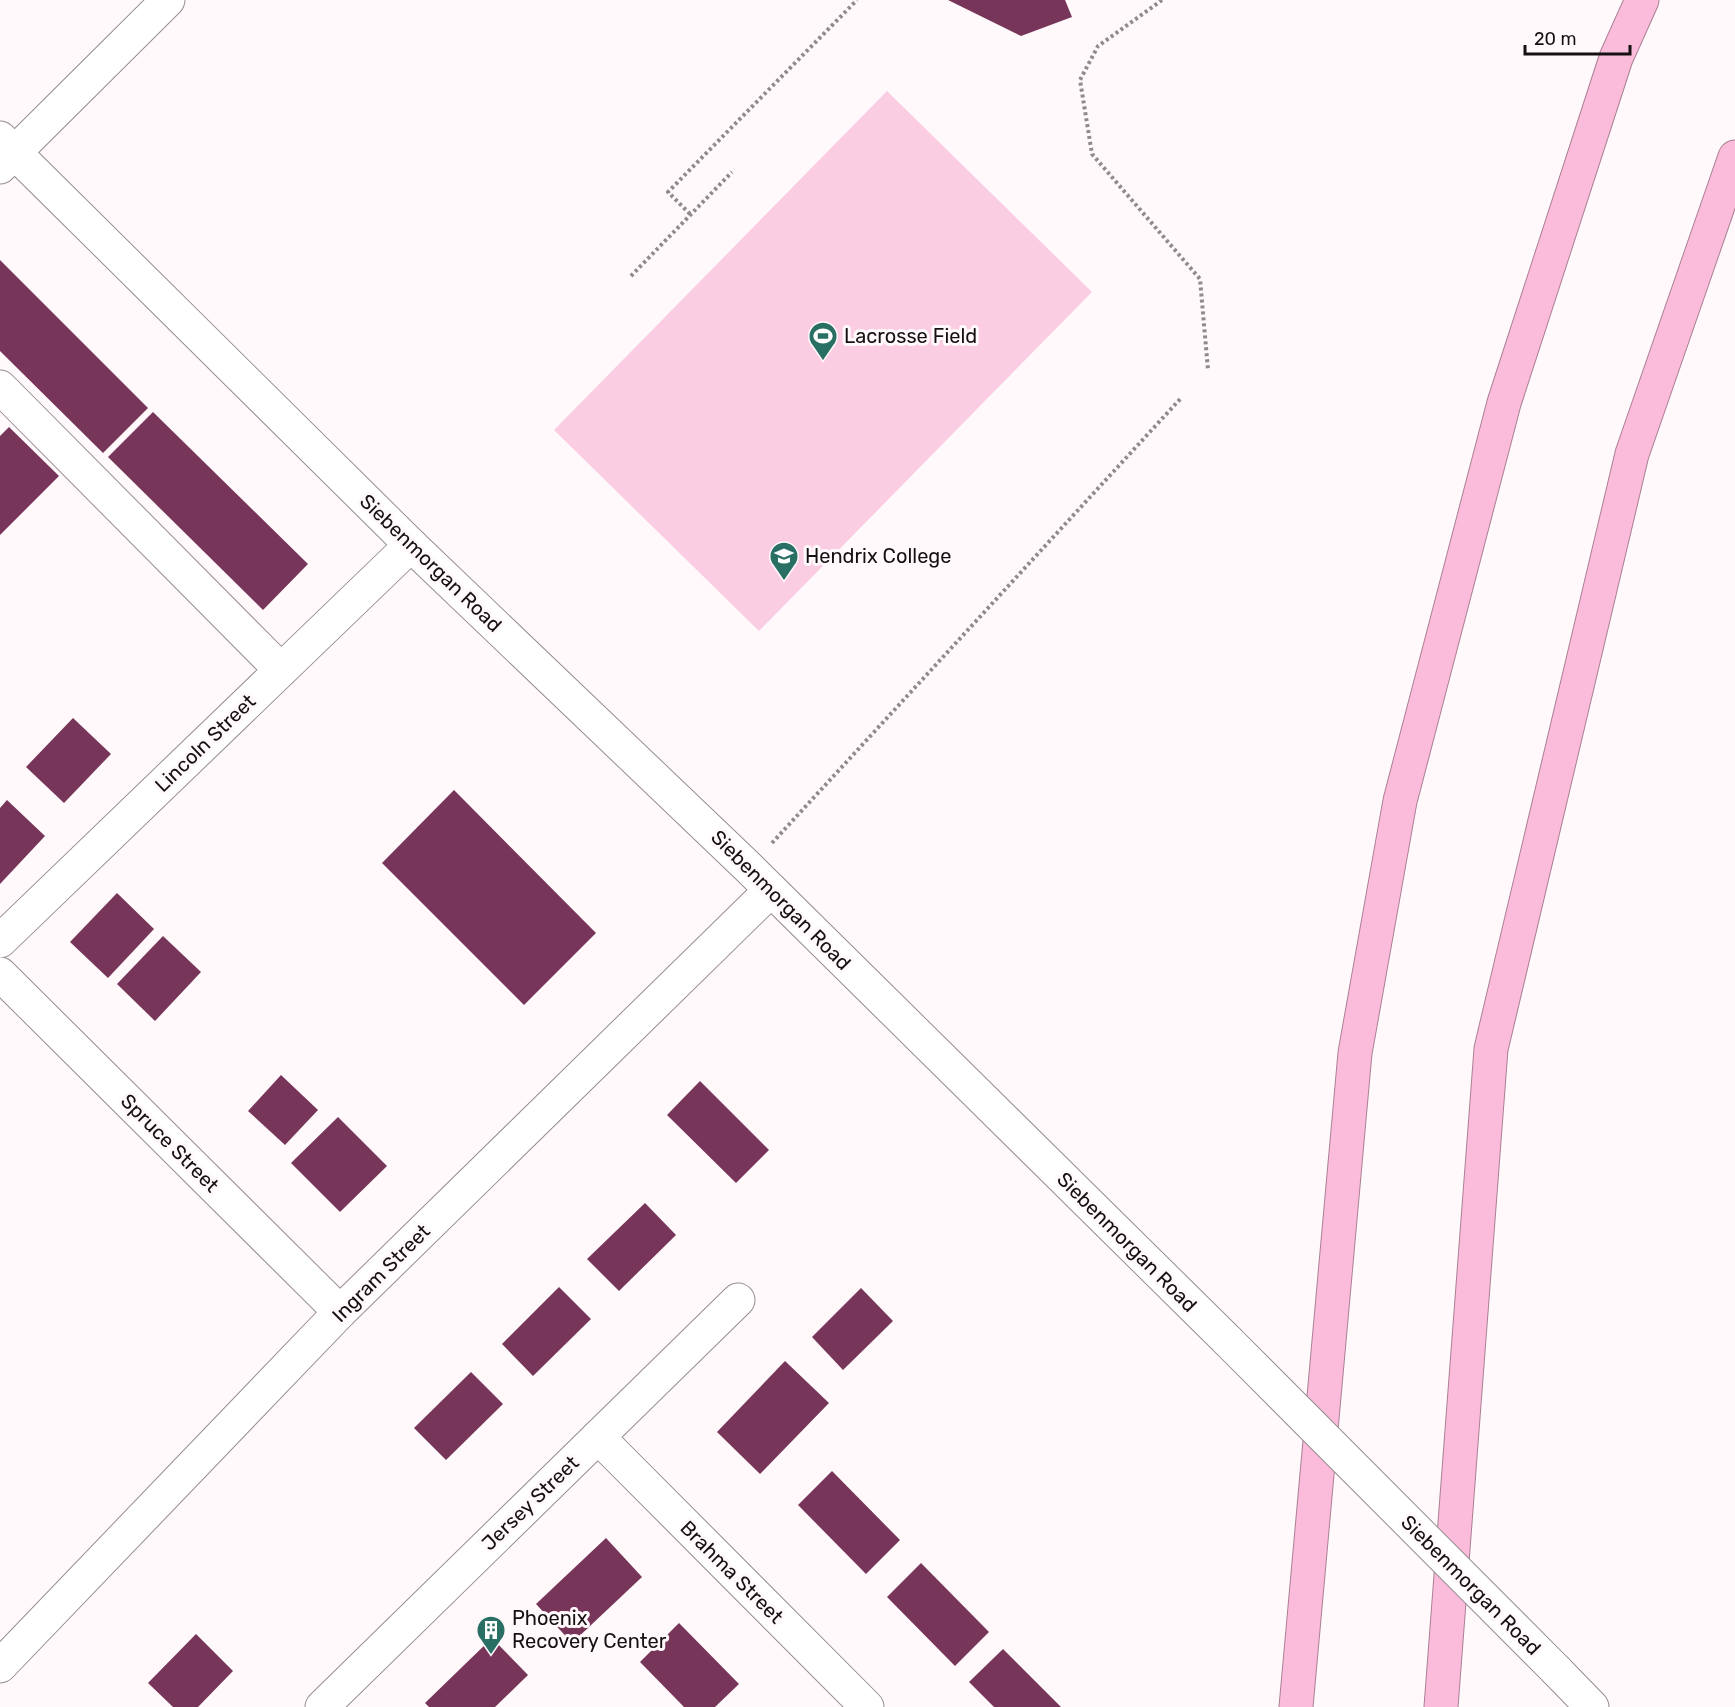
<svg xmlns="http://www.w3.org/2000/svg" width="1735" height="1707" font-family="Rubik,sans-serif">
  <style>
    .green { fill: #fbcde2 }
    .building { fill: #773659 }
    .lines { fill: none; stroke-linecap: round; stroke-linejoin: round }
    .minor-casing { stroke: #968d91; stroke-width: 35 }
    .highway-casing { stroke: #aa8094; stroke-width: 35 }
    .path { stroke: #8f8a8d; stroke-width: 4; stroke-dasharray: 3 3; stroke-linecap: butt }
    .minor { stroke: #fff; stroke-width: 33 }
    .highway { stroke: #fbbbda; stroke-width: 33 }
    .minor-bridge-casing { stroke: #968d91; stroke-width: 35; stroke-linecap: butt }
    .minor-bridge { stroke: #fff; stroke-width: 33 }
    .labels { text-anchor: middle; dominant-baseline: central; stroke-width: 6; stroke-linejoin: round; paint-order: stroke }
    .poi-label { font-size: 20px; fill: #151113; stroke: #fff9fc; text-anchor: start }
    .street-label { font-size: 20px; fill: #151113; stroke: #fff9fc }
  </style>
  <rect width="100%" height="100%" fill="#fff9fc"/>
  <!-- green -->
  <path class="green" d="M887,91L1092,292L759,631L554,430Z"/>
  <!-- building -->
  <g class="building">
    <path d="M948,0H1065L1072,17L1021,36Z"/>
    <path d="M0,260L148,408L103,453L0,351Z"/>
    <path d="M153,412L308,564L263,610L108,457Z"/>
    <path d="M9,427L59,476L0,535V436Z"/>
    <path d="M73,718L111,754L64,803L26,767Z"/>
    <path d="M454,790L596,933L524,1005L382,863Z"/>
    <path d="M7,800L45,836L0,884V808Z"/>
    <path d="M117,893L154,929L108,978L70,942Z"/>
    <path d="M163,936L201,972L155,1021L117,984Z"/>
    <path d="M281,1075L318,1110L285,1145L248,1111Z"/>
    <path d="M700,1081L769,1150L736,1183L667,1115Z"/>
    <path d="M338,1117L387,1166L340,1212L291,1163Z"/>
    <path d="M645,1203L676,1235L619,1291L587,1259Z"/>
    <path d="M559,1287L591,1319L533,1376L502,1344Z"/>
    <path d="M861,1288L893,1321L843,1370L812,1337Z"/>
    <path d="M785,1361L829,1403L760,1474L717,1432Z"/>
    <path d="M471,1372L503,1404L446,1460L414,1428Z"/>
    <path d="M832,1471L900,1540L866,1574L798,1505Z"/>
    <path d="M606,1538L642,1577L572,1643L536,1604Z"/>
    <path d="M921,1563L989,1632L955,1666L887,1597Z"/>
    <path d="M679,1623L739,1684L715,1707H684L640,1662Z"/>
    <path d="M196,1634L233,1671L198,1707H173L148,1683Z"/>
    <path d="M492,1638L528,1675L495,1707H429L425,1703Z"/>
    <path d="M1003,1649L1061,1707H994L969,1682Z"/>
  </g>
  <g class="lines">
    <!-- minor casing -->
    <g class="minor-casing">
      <g id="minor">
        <path d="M0,138L411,545L749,868L1228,1341"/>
        <path d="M0,167L168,0"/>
        <path d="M0,387L281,670"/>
        <path d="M0,941L411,545"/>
        <path d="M0,974L340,1312"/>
        <path d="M598,1437L867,1707"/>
        <path d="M0,1666L340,1312L771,890"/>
        <path d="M1556,1670L1592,1707"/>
        <path d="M322,1707L738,1300"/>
      </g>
    </g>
    <!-- highway casing -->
    <g class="highway-casing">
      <g id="highway">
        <path d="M1296,1707L1355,1053L1400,801L1504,403L1616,58L1642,0"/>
        <path d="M1441,1707L1491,1049L1632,454L1735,157"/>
      </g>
    </g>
    <!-- path -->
    <g class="path">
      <path d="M1162,0L1098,46L1080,80L1092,154L1200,279L1208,370"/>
      <path d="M690,214L668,192L857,0"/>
      <path d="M631,276L732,172"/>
      <path d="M772,843L1182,397"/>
    </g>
    <!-- minor -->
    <use href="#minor" class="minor"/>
    <!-- highway -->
    <use href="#highway" class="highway"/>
    <!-- minor-bridge casing -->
    <g class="minor-bridge-casing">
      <path id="minor-bridge" d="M1228,1341L1556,1670"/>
    </g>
    <!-- minor-bridge -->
    <use href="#minor-bridge" class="minor-bridge"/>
  </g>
  <!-- icons -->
  <defs>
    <g id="stadium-pin" transform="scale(1.5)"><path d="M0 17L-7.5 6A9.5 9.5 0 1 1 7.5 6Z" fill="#296f64" stroke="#fff9fc"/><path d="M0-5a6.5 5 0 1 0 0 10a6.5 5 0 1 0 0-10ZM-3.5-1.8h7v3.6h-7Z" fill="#fff"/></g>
    <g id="university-pin" transform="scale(1.5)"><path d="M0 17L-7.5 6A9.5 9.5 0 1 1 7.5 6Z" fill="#296f64" stroke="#fff9fc"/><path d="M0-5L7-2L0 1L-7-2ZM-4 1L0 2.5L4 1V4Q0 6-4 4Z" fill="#fff"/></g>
    <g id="building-pin" transform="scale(1.5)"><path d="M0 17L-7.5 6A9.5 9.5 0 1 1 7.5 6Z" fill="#296f64" stroke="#fff9fc"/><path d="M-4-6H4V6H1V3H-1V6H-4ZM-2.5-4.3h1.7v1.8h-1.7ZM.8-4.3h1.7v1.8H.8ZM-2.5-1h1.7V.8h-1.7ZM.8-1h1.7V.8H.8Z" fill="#fff"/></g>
  </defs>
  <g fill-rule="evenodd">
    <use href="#stadium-pin" x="823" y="336"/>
    <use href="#university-pin" x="784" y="556"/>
    <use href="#building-pin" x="491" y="1630"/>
  </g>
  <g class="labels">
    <!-- poi labels -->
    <g class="poi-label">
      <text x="844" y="336">Lacrosse Field</text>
      <text x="805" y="556">Hendrix College</text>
      <text x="512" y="1618">Phoenix<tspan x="512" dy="23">Recovery Center</tspan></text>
    </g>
    <!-- street labels -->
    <g class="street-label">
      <text transform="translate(431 563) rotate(44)">Siebenmorgan Road</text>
      <text transform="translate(205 743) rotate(-44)">Lincoln Street</text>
      <text transform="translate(781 900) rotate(45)">Siebenmorgan Road</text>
      <text transform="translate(170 1143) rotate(45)">Spruce Street</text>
      <text transform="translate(1127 1242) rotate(45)">Siebenmorgan Road</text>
      <text transform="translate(381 1273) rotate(-45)">Ingram Street</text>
      <text transform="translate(530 1503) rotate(-44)">Jersey Street</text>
      <text transform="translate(732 1572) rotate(45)">Brahma Street</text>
      <text transform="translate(1471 1585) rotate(45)">Siebenmorgan Road</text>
    </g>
  </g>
  <!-- scale -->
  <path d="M1525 45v9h105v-9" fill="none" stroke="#151113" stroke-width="3"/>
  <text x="1534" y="45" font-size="18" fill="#151113" stroke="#fff9fc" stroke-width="4.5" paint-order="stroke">20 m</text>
</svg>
